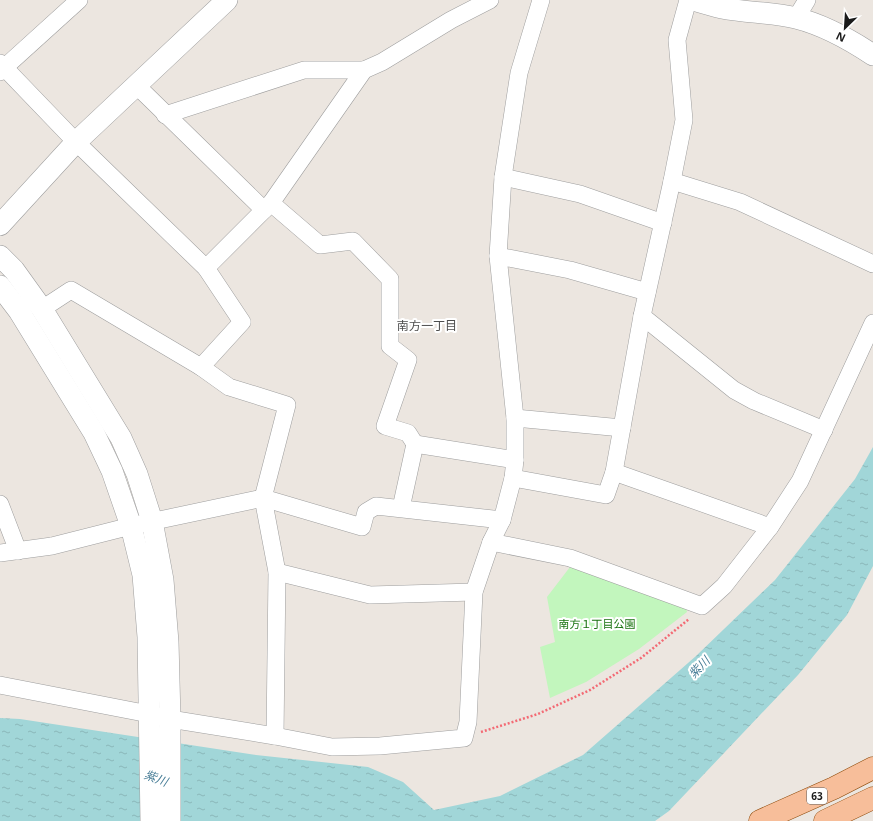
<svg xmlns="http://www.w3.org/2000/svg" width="873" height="821" font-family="'Open Sans','Noto Sans JP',sans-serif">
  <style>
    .park { fill: #c2f6bd }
    .water { fill: url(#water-ripples) }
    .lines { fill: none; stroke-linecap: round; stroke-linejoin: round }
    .minor-casing { stroke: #9e9e9e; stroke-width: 18 }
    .tertiary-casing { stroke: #9e9e9e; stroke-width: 22 }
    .primary-casing { stroke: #8b4706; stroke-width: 23 }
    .path { stroke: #f36a74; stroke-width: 2.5; stroke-dasharray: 2 2; stroke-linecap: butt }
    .minor { stroke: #fff; stroke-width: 17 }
    .tertiary { stroke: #fff; stroke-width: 21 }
    .primary { stroke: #f7be9a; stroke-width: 22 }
    .labels { text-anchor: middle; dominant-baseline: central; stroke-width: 4; stroke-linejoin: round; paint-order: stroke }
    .shield { fill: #fff; stroke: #5f5f5f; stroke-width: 1 }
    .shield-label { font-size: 10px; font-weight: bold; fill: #1a1a1a }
    .park-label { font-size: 11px; fill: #18720f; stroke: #fff }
    .neighbourhood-label { font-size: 12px; fill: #4d4d4d; stroke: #fff }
    .water-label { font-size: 12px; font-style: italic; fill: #467c96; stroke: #fff }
  </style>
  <defs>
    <pattern id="water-ripples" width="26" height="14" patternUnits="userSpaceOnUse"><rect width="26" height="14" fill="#a1d6d8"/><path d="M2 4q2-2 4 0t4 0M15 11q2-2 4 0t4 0" fill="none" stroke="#8ab7b9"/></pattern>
  </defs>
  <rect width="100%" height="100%" fill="#ece6e0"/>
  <!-- park -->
  <path class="park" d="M570,567L686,606L687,612L639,649L586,682L550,698L540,647L555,642L547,597Z"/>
  <!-- water -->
  <path class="water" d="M873,447V566L847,615L798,675L669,811L655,821H0V718L20,719L256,755L368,767L403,782L434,810L500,796L583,755L696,656L775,580L855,479Z"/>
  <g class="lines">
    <!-- minor casing -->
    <g class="minor-casing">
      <g id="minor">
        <path d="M796,18L807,0"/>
        <path d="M0,63L76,142L206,268L242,322L201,367"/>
        <path d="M0,72L5,67L79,0"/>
        <path d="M136,85L264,210"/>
        <path d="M165,115L304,70H364"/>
        <path d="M503,177L580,194L663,223"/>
        <path d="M672,181L740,202L873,264"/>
        <path d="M271,203L320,245L353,241L390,279V346L408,360L385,426L408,433L415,444"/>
        <path d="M498,256L570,270L647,292"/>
        <path d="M206,268L271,203L364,70L382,62L451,20L490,0"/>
        <path d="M42,309L71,290L201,367L229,387L287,405L263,498L277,572L275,736"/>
        <path d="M642,316L734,390L754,401L824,430"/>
        <path d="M515,418L622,428"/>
        <path d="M614,472L770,527"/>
        <path d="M513,478L606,495L614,472L642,316L672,181L684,120L677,40L688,0"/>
        <path d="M0,504L18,551"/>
        <path d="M401,508L415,444L515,460"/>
        <path d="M491,542L570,558L702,606L724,586L770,527L800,481L873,323"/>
        <path d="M0,553L52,546L131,526L263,498L362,527L366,512L376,506L502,520"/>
        <path d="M277,572L370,595L474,592"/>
        <path d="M0,685L149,714L170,719L275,736L332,747L380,746L464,738L468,722L474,592L491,542L502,520L513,478L515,460V418L498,256L503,177L519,73L541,0"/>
      </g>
    </g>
    <!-- tertiary casing -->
    <g class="tertiary-casing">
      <g id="tertiary">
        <path d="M693,0C703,3 713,6 722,8C747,13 772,12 796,18C824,25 849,39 873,55"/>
        <path d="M0,225L76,142L227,0"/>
        <path d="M0,256L14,270L42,309L121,438L137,474L152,521L163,580L168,642L170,719V821"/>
        <path d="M0,286L19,311L94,433L112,471L131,526L143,575L148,637L151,821"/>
      </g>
    </g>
    <!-- primary casing -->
    <g class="primary-casing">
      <g id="primary">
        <path d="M760,821L834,788L873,768"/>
        <path d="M825,821L873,798"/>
      </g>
    </g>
    <!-- path -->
    <path class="path" d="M481,732L538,714L590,690L641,658L689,619"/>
    <!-- minor -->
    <use href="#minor" class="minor"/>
    <!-- tertiary -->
    <use href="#tertiary" class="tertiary"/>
    <!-- primary -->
    <use href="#primary" class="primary"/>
  </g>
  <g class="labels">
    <!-- shield labels -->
    <rect class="shield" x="807" y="788" width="20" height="16" rx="3"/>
    <g class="shield-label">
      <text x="817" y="796">63</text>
    </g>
    <!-- park labels -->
    <g class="park-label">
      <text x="597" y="623">南方１丁目公園</text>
    </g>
    <!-- neighbourhood labels -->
    <g class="neighbourhood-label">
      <text x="427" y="325">南方一丁目</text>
    </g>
    <!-- water labels -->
    <g class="water-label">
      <text transform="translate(699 667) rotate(-46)">紫川</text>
      <text transform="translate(156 778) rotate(20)">紫川</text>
    </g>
  </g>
  <!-- north arrow -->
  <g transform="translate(845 28) rotate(205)" stroke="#ffffff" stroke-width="3" paint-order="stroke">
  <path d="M0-3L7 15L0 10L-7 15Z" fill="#1a1a1a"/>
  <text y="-6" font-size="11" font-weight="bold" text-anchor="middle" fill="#1a1a1a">N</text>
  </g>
</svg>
